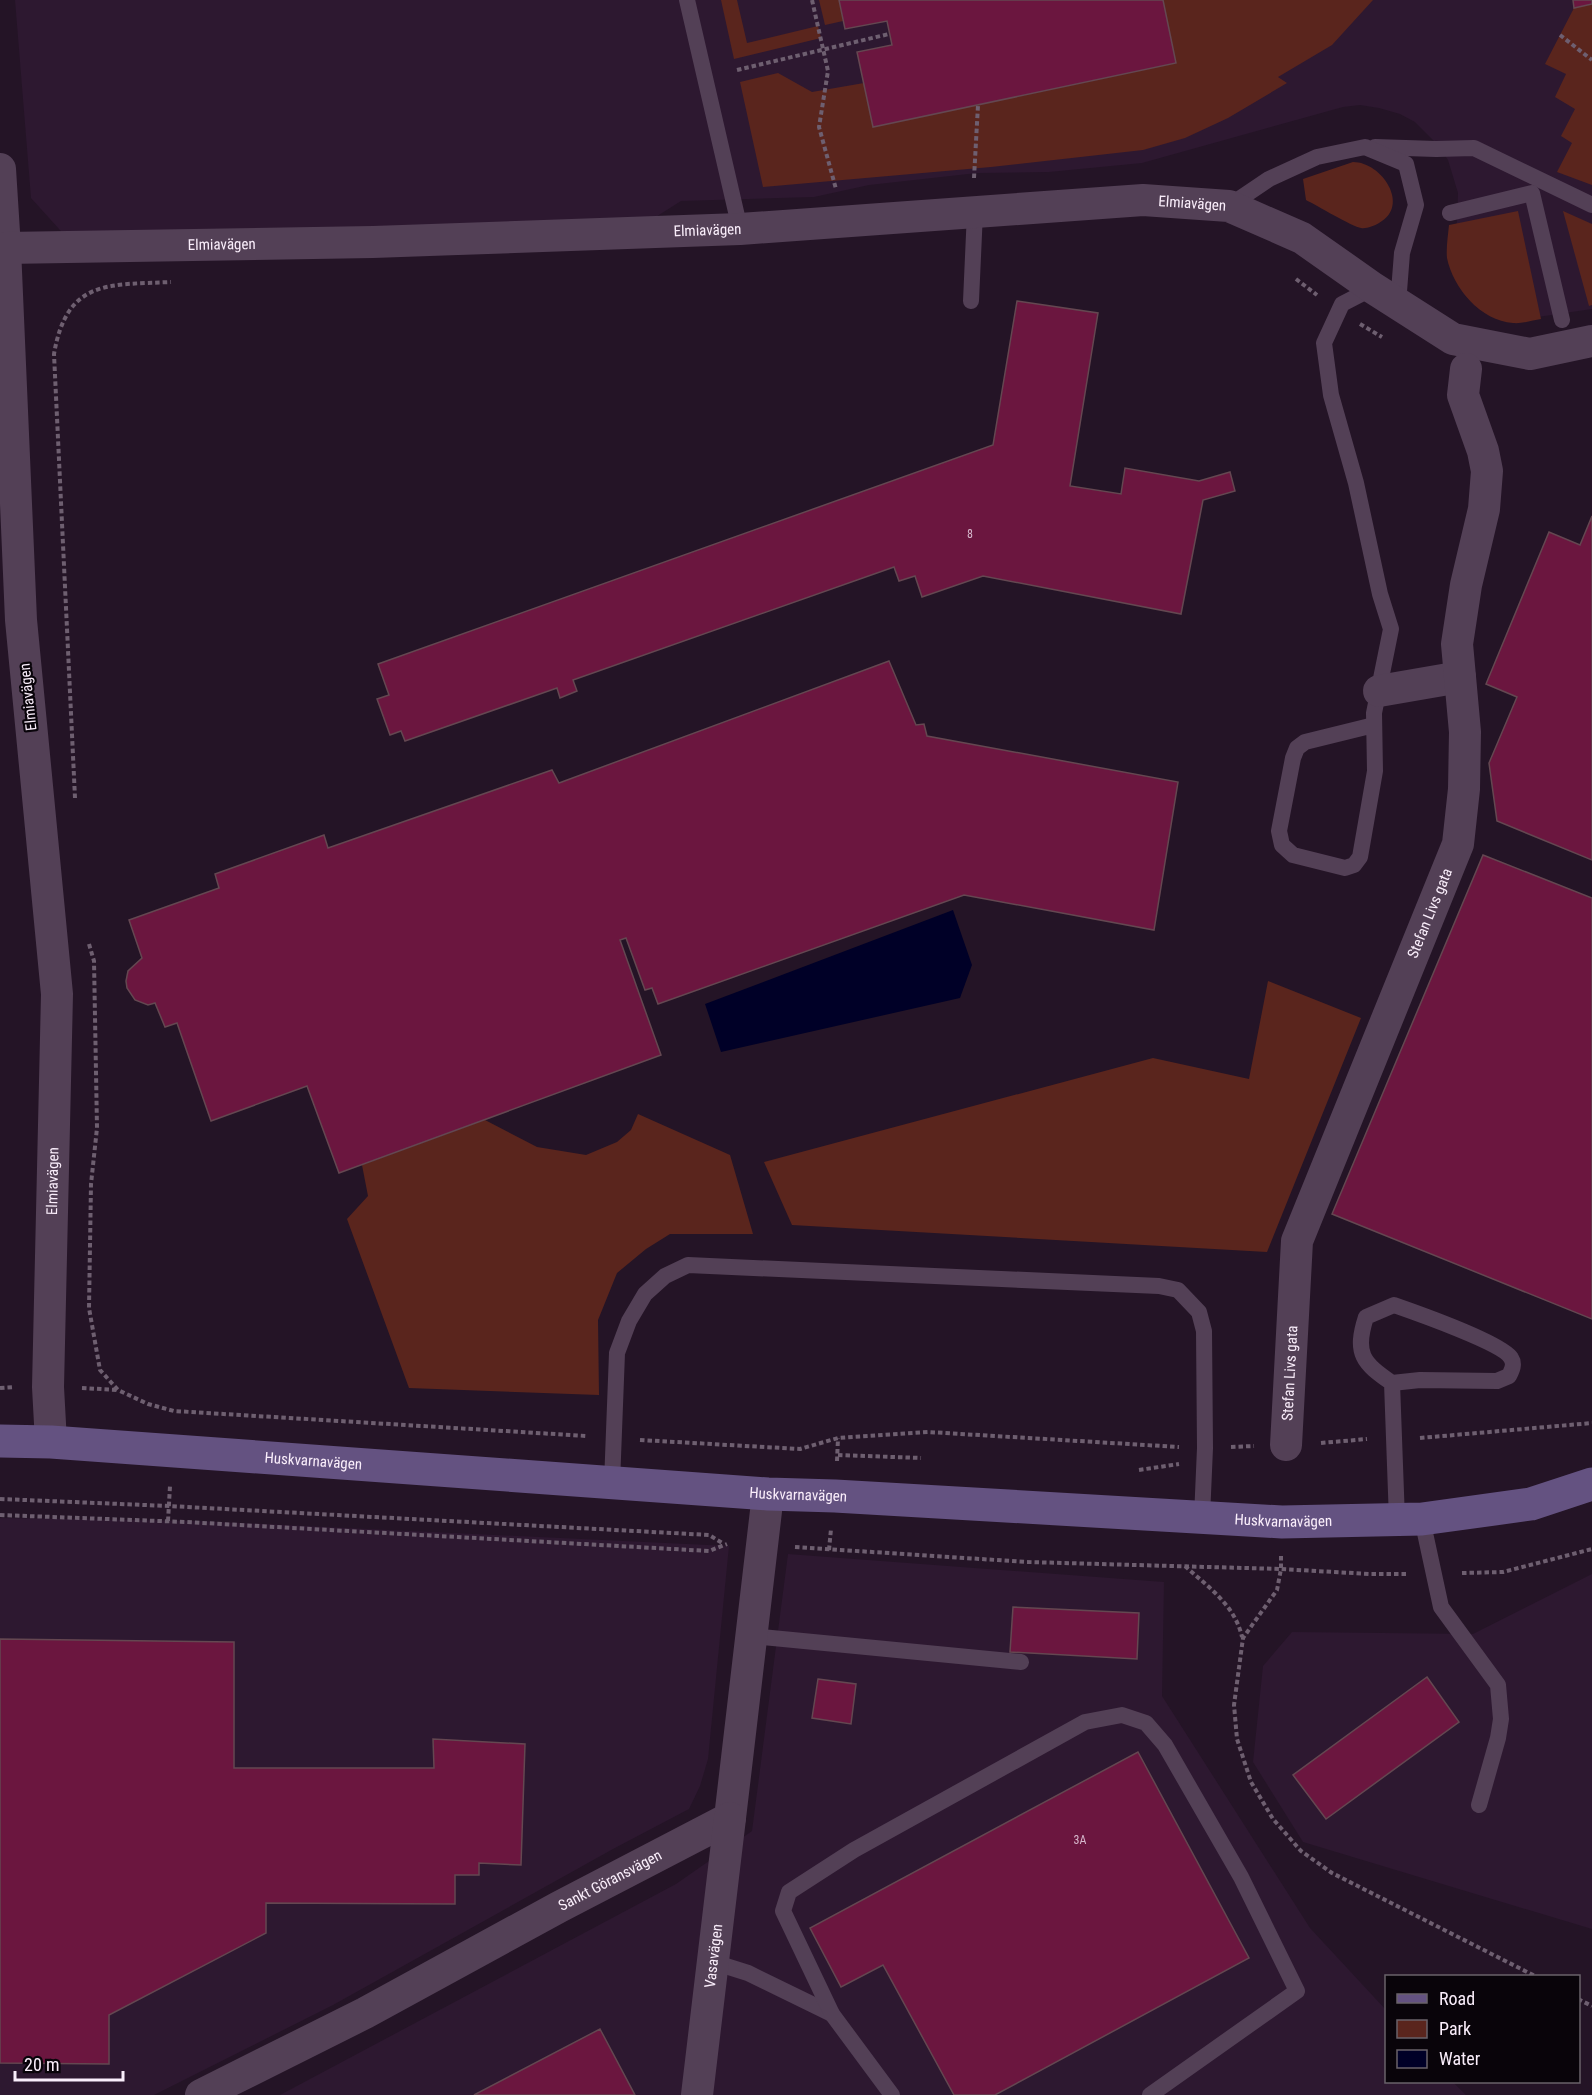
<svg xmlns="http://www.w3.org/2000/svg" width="1592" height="2095" font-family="'Roboto Condensed',sans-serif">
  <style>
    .built { fill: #2d1830 }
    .green { fill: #5a251d }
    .water { fill: #000027 }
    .building { fill: #6b163f; stroke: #644751; stroke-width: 1.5 }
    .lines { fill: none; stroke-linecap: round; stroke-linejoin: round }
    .path { stroke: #6e5f70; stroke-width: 4; stroke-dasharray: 4.5 3; stroke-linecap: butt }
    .lane { stroke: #534056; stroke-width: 16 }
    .street { stroke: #534056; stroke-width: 32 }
    .secondary { stroke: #645281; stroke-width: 33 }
    .labels { text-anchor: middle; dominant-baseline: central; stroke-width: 4.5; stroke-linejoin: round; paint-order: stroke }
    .number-label { font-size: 12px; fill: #d6b8cc }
    .street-label { font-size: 15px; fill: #faeefb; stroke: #09040a }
  </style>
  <rect width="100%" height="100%" fill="#241426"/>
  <!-- built -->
  <g class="built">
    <path d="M15,0H1592V309L1517,320L1484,312L1474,305L1463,293L1450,253L1457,222L1458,193L1448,160L1437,144L1415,122L1400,114L1379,108L1360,105L1343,107L1142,163L1049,172L977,173L869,185L814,197L681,201L651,220L69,240L31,198Z"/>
    <path d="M0,1518L200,1521L729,1546L708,1759L700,1786L689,1809L613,1849L333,2005L154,2095H0Z"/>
    <path d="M788,1554L1164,1582L1162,1696L1310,1928L1386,2010V2082H1453L1466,2095H280L676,1884L752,1831Z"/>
    <path d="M1592,1574V1929L1303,1842L1253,1762L1263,1666L1292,1632L1473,1634Z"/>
  </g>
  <!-- green -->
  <g class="green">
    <path d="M721,0H737L747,43L818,26L821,38L734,59Z"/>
    <path d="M819,0H839L843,21L825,25Z"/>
    <path d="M1163,0H1373L1332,45L1278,77L1287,83L1228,118L1185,138L1143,150L991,167L763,187L740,82L778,73L812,92L864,83L874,127L1176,63Z"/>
    <path d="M1592,4V185L1557,172L1572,143L1561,136L1575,109L1555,97L1566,74L1545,64L1574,8Z"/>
    <path d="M1353,162C1382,162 1411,206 1379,223C1374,226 1366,229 1361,228C1353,227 1316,205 1306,200L1303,179Z"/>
    <path d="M1518,211L1541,319C1533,320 1522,324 1513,323C1481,321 1453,288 1447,258C1446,248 1448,235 1449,225Z"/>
    <path d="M1563,211L1592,224V305L1589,306Z"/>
    <path d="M1268,981L1361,1018L1267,1252L792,1225L764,1162L1153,1058L1249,1079Z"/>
    <path d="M638,1114L730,1155L753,1234H670L646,1249L617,1273L598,1320L599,1395L409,1388L347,1219L368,1196L362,1165L485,1120L537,1147L586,1155L617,1142L631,1130Z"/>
  </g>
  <!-- water -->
  <path class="water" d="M953,910L972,965L960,998L721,1052L705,1004Z"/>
  <!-- building -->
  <g class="building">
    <path d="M839,0H1163L1176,63L873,127L857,52L892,45L887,21L845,29Z"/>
    <path d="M1573,0H1592V4L1574,8Z"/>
    <path d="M1017,301L1098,313L1070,486L1121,494L1125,468L1199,481L1230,472L1235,491L1203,500L1181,614L983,576L922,597L915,576L899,581L894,567L573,680L577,691L560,698L557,688L405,741L401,731L390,735L377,699L389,695L378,664L993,445Z"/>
    <path d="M1592,516V860L1497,821L1489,763L1517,697L1486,684L1549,532L1580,545Z"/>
    <path d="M889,661L916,725L924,724L927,736L1178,782L1154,930L964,895L658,1004L652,988L645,990L626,938L620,940L661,1055L339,1173L307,1086L211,1121L177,1023L165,1027L155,1003L148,1005L135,1000L127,988L126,981L128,971L142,958L129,920L219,888L215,874L324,835L328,848L552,770L559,783Z"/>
    <path d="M1483,855L1592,898V1319L1332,1214Z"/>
    <path d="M1013,1607L1139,1613L1137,1659L1010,1652Z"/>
    <path d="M0,1639L234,1642V1768H434L433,1739L525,1744L521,1865L479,1863V1875H455V1904L266,1903V1933L109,2015V2064L0,2063Z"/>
    <path d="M1427,1677L1459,1722L1326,1819L1293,1775Z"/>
    <path d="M818,1679L856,1684L851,1724L812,1718Z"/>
    <path d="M1138,1752L1249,1958L995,2095H954L883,1965L841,1987L810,1928Z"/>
    <path d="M600,2029L635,2095H474Z"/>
  </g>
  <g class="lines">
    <!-- path -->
    <g class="path">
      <path d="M812,0L828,71L819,127L836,189"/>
      <path d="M1560,35L1592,60"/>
      <path d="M737,70L889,34"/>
      <path d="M974,178L978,105"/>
      <path d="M1296,279L1317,295"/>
      <path d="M1360,324L1382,337"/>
      <path d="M75,798L54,354C67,279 108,285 171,282"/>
      <path d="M89,944L94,961L97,1128L91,1184L89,1308L100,1370L118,1390L148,1404L174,1411L587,1436"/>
      <path d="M0,1388L14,1387"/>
      <path d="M82,1388L118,1390"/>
      <path d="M1420,1438L1592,1423"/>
      <path d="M640,1440L800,1449L838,1438L928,1432L1179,1447"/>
      <path d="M1321,1443L1367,1439"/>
      <path d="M1231,1447L1254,1446"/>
      <path d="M838,1455L921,1458"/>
      <path d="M837,1461L838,1438"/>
      <path d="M1139,1470L1179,1464"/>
      <path d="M0,1499L169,1506L709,1535L724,1544"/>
      <path d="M0,1515L186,1522L709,1551L727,1544"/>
      <path d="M168,1521L170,1486"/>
      <path d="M795,1547L1027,1562L1281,1569V1556"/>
      <path d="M829,1550L831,1529"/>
      <path d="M1185,1566C1208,1587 1235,1605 1242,1637"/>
      <path d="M1462,1573L1503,1572L1592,1549"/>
      <path d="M1406,1574H1369L1281,1569L1277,1590L1243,1638L1234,1705L1237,1739L1251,1782L1273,1819L1301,1851L1332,1873L1535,1976"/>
      <path d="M1578,1999L1592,2006"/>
    </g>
    <!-- lane -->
    <g class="lane">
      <path d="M687,0L740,229"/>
      <path d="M1375,147L1436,149L1474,148L1592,205"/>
      <path d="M1229,206L1269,179L1317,157L1365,147L1406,164L1416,205L1402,253L1398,304"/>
      <path d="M1450,213L1532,193L1562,320"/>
      <path d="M1373,288L1342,304L1324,343L1331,395L1356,483L1380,594L1391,629L1374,713L1375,771L1360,857L1354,865L1345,868L1293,855L1282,845L1279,831L1293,758L1297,748L1305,742L1374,725"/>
      <path d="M971,301L975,212"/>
      <path d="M1392,1383C1363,1363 1354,1354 1366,1317L1394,1305C1414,1312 1503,1343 1511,1358C1515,1364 1512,1370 1509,1376L1497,1381L1420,1380L1392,1383L1397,1520"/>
      <path d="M612,1483L617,1353L629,1321L645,1294L665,1276L688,1265L1159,1286L1178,1290L1199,1312L1204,1331L1205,1448L1202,1517"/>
      <path d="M1422,1519L1441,1607L1498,1685L1501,1719L1498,1738L1479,1805"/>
      <path d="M751,1636L1021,1662"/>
      <path d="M713,1962L748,1973L832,2014"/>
      <path d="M892,2095L832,2014L783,1911L789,1892L854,1850L1085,1722L1122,1715L1146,1723L1165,1745L1241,1877L1297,1991L1150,2095"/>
    </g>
    <!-- street -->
    <g class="street">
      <path d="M0,169L5,248"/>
      <path d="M1379,691L1460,677"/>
      <path id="s1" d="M51,1442L48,1387L57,994L21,620L5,248L373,242L740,229L1143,200L1229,206L1302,238L1373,288L1453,339L1530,354L1592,341"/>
      <path id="s2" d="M1286,1445L1297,1241L1458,844L1464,789L1465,732L1457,644L1466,585L1484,509L1487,471L1483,451L1463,395L1466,369"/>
      <path id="s3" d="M201,2095L365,2013L559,1907L730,1818L768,1494"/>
      <path id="s4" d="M697,2095L730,1818"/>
    </g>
    <!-- secondary -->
    <path class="secondary" id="s5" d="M0,1441L51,1442L768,1494L835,1496L1282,1522L1422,1519L1531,1504L1592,1484"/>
  </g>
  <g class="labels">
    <!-- number labels -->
    <g class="number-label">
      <text x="970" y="534">8</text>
      <text x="1080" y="1840">3A</text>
    </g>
    <!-- street labels -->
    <g class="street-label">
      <text stroke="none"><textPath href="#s1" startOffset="2385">Elmiavägen</textPath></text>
      <text stroke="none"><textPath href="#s1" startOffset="1899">Elmiavägen</textPath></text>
      <text stroke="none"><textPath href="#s1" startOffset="1413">Elmiavägen</textPath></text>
      <text transform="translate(28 697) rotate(-96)">Elmiavägen</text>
      <text stroke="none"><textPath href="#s2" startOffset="558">Stefan Livs gata</textPath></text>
      <text stroke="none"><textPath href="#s1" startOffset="261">Elmiavägen</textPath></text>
      <text stroke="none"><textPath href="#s2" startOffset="72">Stefan Livs gata</textPath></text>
      <text stroke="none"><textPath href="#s5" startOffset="314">Huskvarnavägen</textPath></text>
      <text stroke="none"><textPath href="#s5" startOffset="800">Huskvarnavägen</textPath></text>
      <text stroke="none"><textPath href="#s5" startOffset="1286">Huskvarnavägen</textPath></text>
      <text stroke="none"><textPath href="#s3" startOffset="462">Sankt Göransvägen</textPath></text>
      <text stroke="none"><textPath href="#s4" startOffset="140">Vasavägen</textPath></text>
    </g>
  </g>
  <!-- legend -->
  <rect x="1385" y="1975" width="195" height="108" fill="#09040a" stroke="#69626a" stroke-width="1.5"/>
  <rect x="1397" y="1994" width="30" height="9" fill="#645281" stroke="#69626a" stroke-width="1.5"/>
  <text x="1439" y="2005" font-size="18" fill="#faeefb">Road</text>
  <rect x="1397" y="2020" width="30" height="18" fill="#5a251d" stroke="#69626a" stroke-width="1.5"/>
  <text x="1439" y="2035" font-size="18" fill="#faeefb">Park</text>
  <rect x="1397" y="2050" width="30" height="18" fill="#000027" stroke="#69626a" stroke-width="1.5"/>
  <text x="1439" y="2065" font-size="18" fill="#faeefb">Water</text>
  <!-- scale -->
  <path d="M15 2071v9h108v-9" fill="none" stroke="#faeefb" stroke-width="3"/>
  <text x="24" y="2071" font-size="18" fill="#faeefb" stroke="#09040a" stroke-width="4.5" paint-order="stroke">20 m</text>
</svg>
